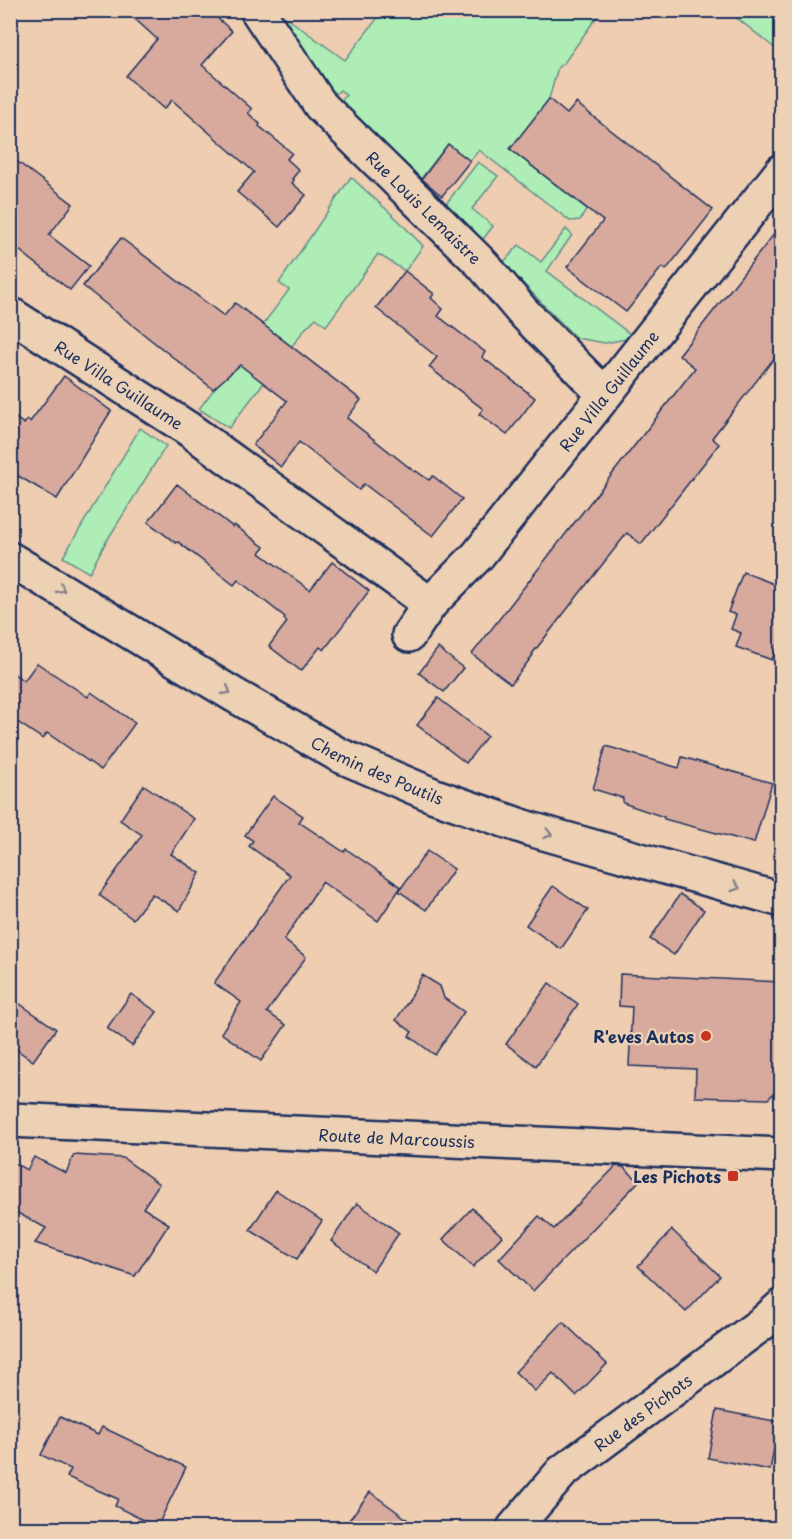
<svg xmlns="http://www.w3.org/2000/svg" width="792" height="1539" font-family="'Playpen Sans',sans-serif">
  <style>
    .green { fill: #aeedb5; stroke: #648e8a; stroke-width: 1.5 }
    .building { fill: #d8aa9e; stroke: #1b2f5e; stroke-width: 1.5 }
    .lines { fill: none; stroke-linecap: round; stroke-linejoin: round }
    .minor-casing { stroke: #1b2f5e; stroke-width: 38 }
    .secondary-casing { stroke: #1b2f5e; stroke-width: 38 }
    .minor { stroke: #edd1b4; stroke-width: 33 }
    .secondary { stroke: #edd1b4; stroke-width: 33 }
    .oneway { stroke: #848089 }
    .poi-dot { fill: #c8321e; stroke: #edd1b4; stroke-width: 2 }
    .labels { text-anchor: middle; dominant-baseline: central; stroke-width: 4.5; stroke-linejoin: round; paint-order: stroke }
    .street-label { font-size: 16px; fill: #1b2f5e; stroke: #edd1b4 }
    .poi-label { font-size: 16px; font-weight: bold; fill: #1b2f5e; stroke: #edd1b4; text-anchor: end }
  </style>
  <rect width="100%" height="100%" fill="#eecdb1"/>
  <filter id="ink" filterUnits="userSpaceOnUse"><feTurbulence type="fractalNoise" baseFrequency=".0167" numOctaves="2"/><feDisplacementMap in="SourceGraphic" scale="12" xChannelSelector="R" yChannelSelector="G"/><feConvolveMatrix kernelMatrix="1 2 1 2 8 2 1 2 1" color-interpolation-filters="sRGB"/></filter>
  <g filter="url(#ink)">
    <!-- green -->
    <g class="green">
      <path d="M277,11L345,60L383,11H601L564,63L558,67L549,99L510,149L587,209L580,220L570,221L479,150L470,161L448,144L420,180L341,101L346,95L340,90L334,96Z"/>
      <path d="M728,11H781V53Z"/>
      <path d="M478,162L498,176L472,209L493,226L480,243L445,205Z"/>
      <path d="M351,177L399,221L423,246L405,271L378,254L326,326L316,318L305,329L229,428L199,409L289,290L279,283Z"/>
      <path d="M566,229L572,235L547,271L630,334L626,339L605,343L576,338L503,263L519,245L541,262Z"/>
      <path d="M140,428L166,446L106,542L89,573L63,557Z"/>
    </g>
    <!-- building -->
    <g class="building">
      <path d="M125,10H208L232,31L202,65L252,109L248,113L260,124L259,126L292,153L287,159L299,170L292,179L294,180L292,183L306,195L279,227L237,192L254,172L172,100L164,109L126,76L157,39Z"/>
      <path d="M549,99L567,114L576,103L713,210L666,270L662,267L626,312L567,267L603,221L510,149Z"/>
      <path d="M448,144L470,161L442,196L422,179Z"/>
      <path d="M10,156L73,204L49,235L89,266L70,290L10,243V228L19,217L10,211Z"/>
      <path d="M782,224V348L712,438L719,444L641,544L627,533L532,654L533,655L511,684L472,654L695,368L679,355Z"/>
      <path d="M121,238L224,316L235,303L361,400L347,418L415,472L416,471L429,480L433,476L462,499L433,536L364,484L359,490L299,442L281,467L253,445L287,401L240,365L213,389L83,286Z"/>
      <path d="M405,271L434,294L431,298L443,309L438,316L485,352L482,357L535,398L507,435L479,414L483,409L429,367L437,357L376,308Z"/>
      <path d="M64,376L111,411L57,499L10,471V414L24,424L27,420L30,422Z"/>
      <path d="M177,484L233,527L234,525L264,547L260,553L310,590L332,562L369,591L324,650L320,647L301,671L269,646L287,622L284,619L285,617L238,580L234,585L178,542L176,543L148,522Z"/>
      <path d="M743,572L782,587V634L772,660L736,647L741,633L731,629L736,615L728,612Z"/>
      <path d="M438,648L463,668L444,692L419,673Z"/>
      <path d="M37,663L88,697L91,692L135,723L101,770L47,733L43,739L10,717V671L24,681Z"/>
      <path d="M438,698L487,736L466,763L417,725Z"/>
      <path d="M606,746L679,768L682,757L772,783L754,843L664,819V817L623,803V798L593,789Z"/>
      <path d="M144,785L194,819L171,854L200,873L179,911L152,894L133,919L99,895L142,835L120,820Z"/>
      <path d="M273,796L303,816L299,822L344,852L346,849L401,887L378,921L322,882L284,940L306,957L267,1012L286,1025L261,1061L221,1033L241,1002L214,983L290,875L249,846L253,841L245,835Z"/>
      <path d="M427,851L454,869L426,910L399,891Z"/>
      <path d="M553,886L588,910L561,949L526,925Z"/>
      <path d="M680,894L704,910L674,955L650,939Z"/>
      <path d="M620,974L782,982V1085L768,1099L695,1097L696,1069L629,1066L632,1007L619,1006Z"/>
      <path d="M422,975L440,986L444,998L464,1012L435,1055L409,1036L412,1032L396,1020L411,997Z"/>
      <path d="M549,983L578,1004L536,1066L506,1044Z"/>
      <path d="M131,994L157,1012L132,1046L107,1028Z"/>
      <path d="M10,997L56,1029L33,1061L10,1045Z"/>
      <path d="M74,1155L123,1158L159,1184L143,1208L169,1224L135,1276L35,1243L46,1228L10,1209V1161L27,1170L34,1157L66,1173Z"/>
      <path d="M616,1166L623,1167L639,1181L533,1291L499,1259L539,1216L554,1229Z"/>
      <path d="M276,1190L322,1221L297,1259L250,1230Z"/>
      <path d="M357,1203L399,1233L373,1271L331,1241Z"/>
      <path d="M472,1208L502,1236L473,1267L443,1239Z"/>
      <path d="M672,1230L720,1276L686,1312L638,1266Z"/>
      <path d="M563,1322L607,1364L576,1396L553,1373L535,1391L515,1372Z"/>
      <path d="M717,1410L779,1422L770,1470L708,1458Z"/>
      <path d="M60,1417L98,1435L102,1427L186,1467L157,1527L115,1506L118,1499L67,1477L71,1469L41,1455Z"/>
      <path d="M370,1492L419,1528H343Z"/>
    </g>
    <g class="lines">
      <!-- minor casing -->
      <g class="minor-casing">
        <g id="minor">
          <path id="s1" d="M257,10L321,106L483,265L522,311L604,394"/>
          <path id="s2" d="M10,314L187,428L430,604"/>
          <path id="s3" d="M10,559L234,695L339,755L435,796L530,829L782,900"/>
          <path id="s4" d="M409,635L430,604L478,555L782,171"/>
          <path id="s5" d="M514,1528L562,1472L764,1322L782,1306"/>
        </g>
      </g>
      <!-- secondary casing -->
      <g class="secondary-casing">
        <g id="secondary">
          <path id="s6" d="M10,1120L782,1155"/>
        </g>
      </g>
      <!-- minor -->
      <use href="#minor" class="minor"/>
      <!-- secondary -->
      <use href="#secondary" class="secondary"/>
    </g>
    <!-- one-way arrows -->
    <defs><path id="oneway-chevron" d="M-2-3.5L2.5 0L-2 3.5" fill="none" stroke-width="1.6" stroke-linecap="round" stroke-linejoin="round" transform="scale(1.5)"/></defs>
    <g class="oneway">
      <use href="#oneway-chevron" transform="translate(61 589) rotate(31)"/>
      <use href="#oneway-chevron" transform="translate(227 691) rotate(31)"/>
      <use href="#oneway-chevron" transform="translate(548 834) rotate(16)"/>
      <use href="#oneway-chevron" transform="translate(736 887) rotate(16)"/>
    </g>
  </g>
  <!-- markers -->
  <g class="poi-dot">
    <circle cx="706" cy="1036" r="6"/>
    <rect x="727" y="1170" width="12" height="12" rx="3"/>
  </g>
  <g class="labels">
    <!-- street labels -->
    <g class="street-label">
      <text stroke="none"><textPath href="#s1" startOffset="260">Rue Louis Lemaistre</textPath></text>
      <text stroke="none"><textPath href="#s2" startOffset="130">Rue Villa Guillaume</textPath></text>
      <text stroke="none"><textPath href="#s4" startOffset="316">Rue Villa Guillaume</textPath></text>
      <text stroke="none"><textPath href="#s3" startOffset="424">Chemin des Poutils</textPath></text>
      <text stroke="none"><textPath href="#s6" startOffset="387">Route de Marcoussis</textPath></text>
      <text stroke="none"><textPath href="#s5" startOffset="174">Rue des Pichots</textPath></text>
    </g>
    <!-- poi labels -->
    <g class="poi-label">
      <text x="694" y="1036">R'eves Autos</text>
      <text x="721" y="1176">Les Pichots</text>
    </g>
  </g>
  <!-- margin -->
  <rect width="792" height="1539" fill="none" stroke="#edd1b4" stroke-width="36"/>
  <rect x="18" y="18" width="756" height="1503" fill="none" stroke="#1b2f5e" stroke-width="2" filter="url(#ink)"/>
</svg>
